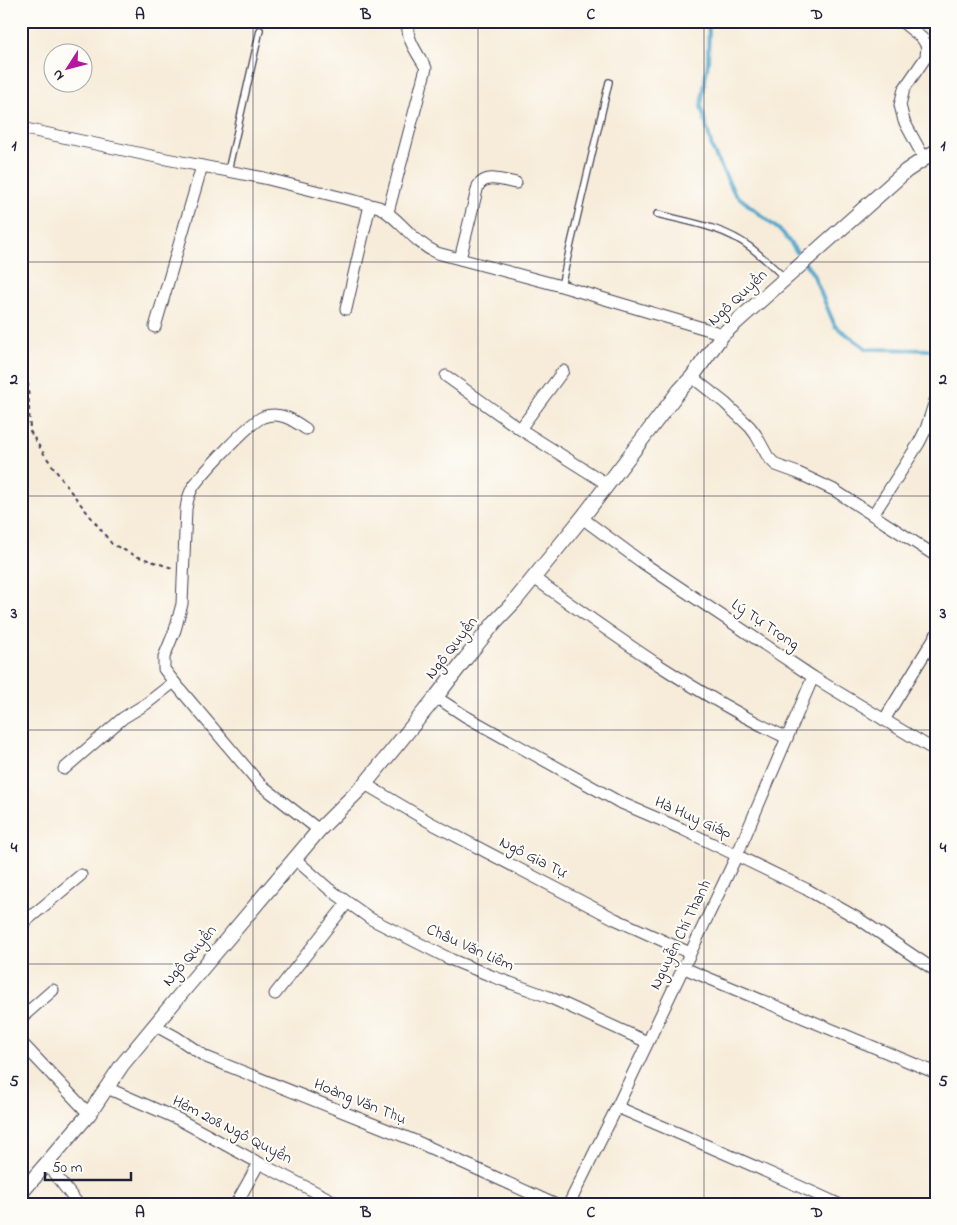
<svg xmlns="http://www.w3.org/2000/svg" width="957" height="1225" font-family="'Indie Flower',sans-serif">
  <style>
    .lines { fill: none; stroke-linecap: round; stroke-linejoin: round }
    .stream { stroke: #4fa6cc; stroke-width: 4 }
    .service-casing { stroke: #424053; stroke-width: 8 }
    .minor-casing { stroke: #424053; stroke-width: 13 }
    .tertiary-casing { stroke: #424053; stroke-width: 16 }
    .path { stroke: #424053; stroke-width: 2; stroke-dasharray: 4 4; stroke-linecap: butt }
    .service { stroke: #fff; stroke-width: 5.5 }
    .minor { stroke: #fff; stroke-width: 11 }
    .tertiary { stroke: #fff; stroke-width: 14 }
    .grid { fill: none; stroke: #22223b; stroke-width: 1; stroke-opacity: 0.55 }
    .labels { text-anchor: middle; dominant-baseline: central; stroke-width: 4.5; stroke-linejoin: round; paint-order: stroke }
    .street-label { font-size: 16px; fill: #22223b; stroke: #fdfcf7 }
    .neatline { fill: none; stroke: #22223b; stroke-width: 2 }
    .grid-label { font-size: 16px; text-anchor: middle; font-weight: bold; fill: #22223b }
  </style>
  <rect width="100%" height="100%" fill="#fdfcf7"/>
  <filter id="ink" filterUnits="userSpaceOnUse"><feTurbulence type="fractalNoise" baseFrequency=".02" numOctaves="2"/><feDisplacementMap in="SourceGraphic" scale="10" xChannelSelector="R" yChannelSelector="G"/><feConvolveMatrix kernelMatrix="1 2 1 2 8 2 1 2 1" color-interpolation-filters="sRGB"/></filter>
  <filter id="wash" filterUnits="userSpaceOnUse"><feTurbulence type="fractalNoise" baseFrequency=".0096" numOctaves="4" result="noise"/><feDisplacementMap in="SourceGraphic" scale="20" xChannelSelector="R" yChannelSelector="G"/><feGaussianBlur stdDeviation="1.12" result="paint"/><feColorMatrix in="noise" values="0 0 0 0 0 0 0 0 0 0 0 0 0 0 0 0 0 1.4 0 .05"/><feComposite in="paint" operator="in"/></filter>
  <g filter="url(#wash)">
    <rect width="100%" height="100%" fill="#f7ecd9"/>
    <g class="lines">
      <!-- stream -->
      <path class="stream" d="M709,21L708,62L701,106L713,151L735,194L783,233L813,274L835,326L867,349L936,350"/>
    </g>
  </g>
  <g filter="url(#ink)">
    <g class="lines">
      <!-- service casing -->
      <g class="service-casing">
        <g id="service">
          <path d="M228,171L260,30"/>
          <path d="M657,214C689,222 724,227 750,247C763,257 774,268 785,278"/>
          <path d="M561,286L609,82"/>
        </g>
      </g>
      <!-- minor casing -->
      <g class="minor-casing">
        <g id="minor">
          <path d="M901,21L922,38L927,46L926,57L904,89L900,105L904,121L924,158"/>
          <path d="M21,128L161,158L264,178L379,207C402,220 411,241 437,253L561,286L723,334"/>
          <path d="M388,212L426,68C418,54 405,38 408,21"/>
          <path d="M460,259L478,186C487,173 503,181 516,183"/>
          <path d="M346,309L370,205"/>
          <path d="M155,327L202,166"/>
          <path d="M446,376L520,429L607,484"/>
          <path d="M692,377L725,403L750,427L756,435L768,457L776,465L798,473L834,490L936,556"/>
          <path d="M520,429L563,371"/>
          <path d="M873,515L919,443L926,429L935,401"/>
          <path d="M582,518L643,563L813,677L936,751"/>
          <path d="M534,578C615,636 696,695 787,738"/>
          <path d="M174,682L260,784L319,830"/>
          <path d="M436,697L465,716L619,802L682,829L806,889L859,919L936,971"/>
          <path d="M884,720L936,635"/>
          <path d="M64,769L123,718L146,704L174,682L164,669V657L175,630L182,604L186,509C187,501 189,494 193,487C202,474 250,422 263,417C280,411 293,420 306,429"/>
          <path d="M365,784L431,823L615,919L690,953"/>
          <path d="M295,859L329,889L371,919L452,960L494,977L549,997L647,1042"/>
          <path d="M21,925L81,875"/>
          <path d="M684,968L936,1073"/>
          <path d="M275,994L347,903"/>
          <path d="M21,1018L53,990"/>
          <path d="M156,1026L176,1037L206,1057L413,1140L554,1204"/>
          <path d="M21,1042L89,1114"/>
          <path d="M107,1088L178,1119L259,1163L339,1204"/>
          <path d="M617,1107C691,1139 765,1170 838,1204"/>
          <path d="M46,1163L78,1204"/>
          <path d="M236,1204L259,1163"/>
          <path d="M569,1204L617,1107L737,855L813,677"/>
        </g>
      </g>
      <!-- tertiary casing -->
      <g class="tertiary-casing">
        <path id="tertiary" d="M21,1193L89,1114L122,1065L179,996L319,830L365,784L436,697L466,658L495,622L514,602L582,518L679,391L692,377L723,334L906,171L936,151"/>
      </g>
      <!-- path -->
      <path class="path" d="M28,383L30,431L42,451L68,488L112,544L136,556L172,568"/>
      <!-- service -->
      <use href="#service" class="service"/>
      <!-- minor -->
      <use href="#minor" class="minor"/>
      <!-- tertiary -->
      <use href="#tertiary" class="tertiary"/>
    </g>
  </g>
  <!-- grid -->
  <path class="grid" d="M253,21V1204M478,21V1204M704,21V1204M21,262H936M21,496H936M21,730H936M21,964H936"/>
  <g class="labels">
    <!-- street labels -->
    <g class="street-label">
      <text transform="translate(738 298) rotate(-43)">Ngô Quyền</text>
      <text transform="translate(765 625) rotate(34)">Lý Tự Trọng</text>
      <text transform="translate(452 648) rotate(-52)">Ngô Quyền</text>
      <text transform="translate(693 818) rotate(24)">Hà Huy Giáp</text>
      <text transform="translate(533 858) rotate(27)">Ngô Gia Tự</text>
      <text transform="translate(681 935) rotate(-64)">Nguyễn Chí Thanh</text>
      <text transform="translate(470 948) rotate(24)">Châu Văn Liêm</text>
      <text transform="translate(190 956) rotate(-50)">Ngô Quyền</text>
      <text transform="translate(360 1102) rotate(22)">Hoàng Văn Thụ</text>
      <text transform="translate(232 1130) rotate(27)">Hẻm 208 Ngô Quyền</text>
    </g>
  </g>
  <!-- margin -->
  <rect width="957" height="1225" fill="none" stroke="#fdfcf7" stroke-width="55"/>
  <!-- north arrow -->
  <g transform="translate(68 68) rotate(234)"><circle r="24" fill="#fdfcf7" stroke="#a5a5ac"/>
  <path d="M0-4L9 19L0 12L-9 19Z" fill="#b5179e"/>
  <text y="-8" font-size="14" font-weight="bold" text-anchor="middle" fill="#22223b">N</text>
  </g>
  <!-- scale -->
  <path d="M45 1172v8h86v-8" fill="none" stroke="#22223b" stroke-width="2.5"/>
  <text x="52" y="1172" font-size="15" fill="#22223b" stroke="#fdfcf7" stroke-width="4" paint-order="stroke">50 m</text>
  <rect x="28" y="28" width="902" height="1170" class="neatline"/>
  <g class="grid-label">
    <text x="140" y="19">A</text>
    <text x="366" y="19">B</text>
    <text x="591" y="19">C</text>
    <text x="817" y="19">D</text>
    <text x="14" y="150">1</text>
    <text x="943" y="150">1</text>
    <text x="14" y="384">2</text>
    <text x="943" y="384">2</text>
    <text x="14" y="618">3</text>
    <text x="943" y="618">3</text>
    <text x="14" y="852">4</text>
    <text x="943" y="852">4</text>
    <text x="14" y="1086">5</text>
    <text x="943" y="1086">5</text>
    <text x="140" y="1217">A</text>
    <text x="366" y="1217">B</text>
    <text x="591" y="1217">C</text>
    <text x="817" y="1217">D</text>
  </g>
</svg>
